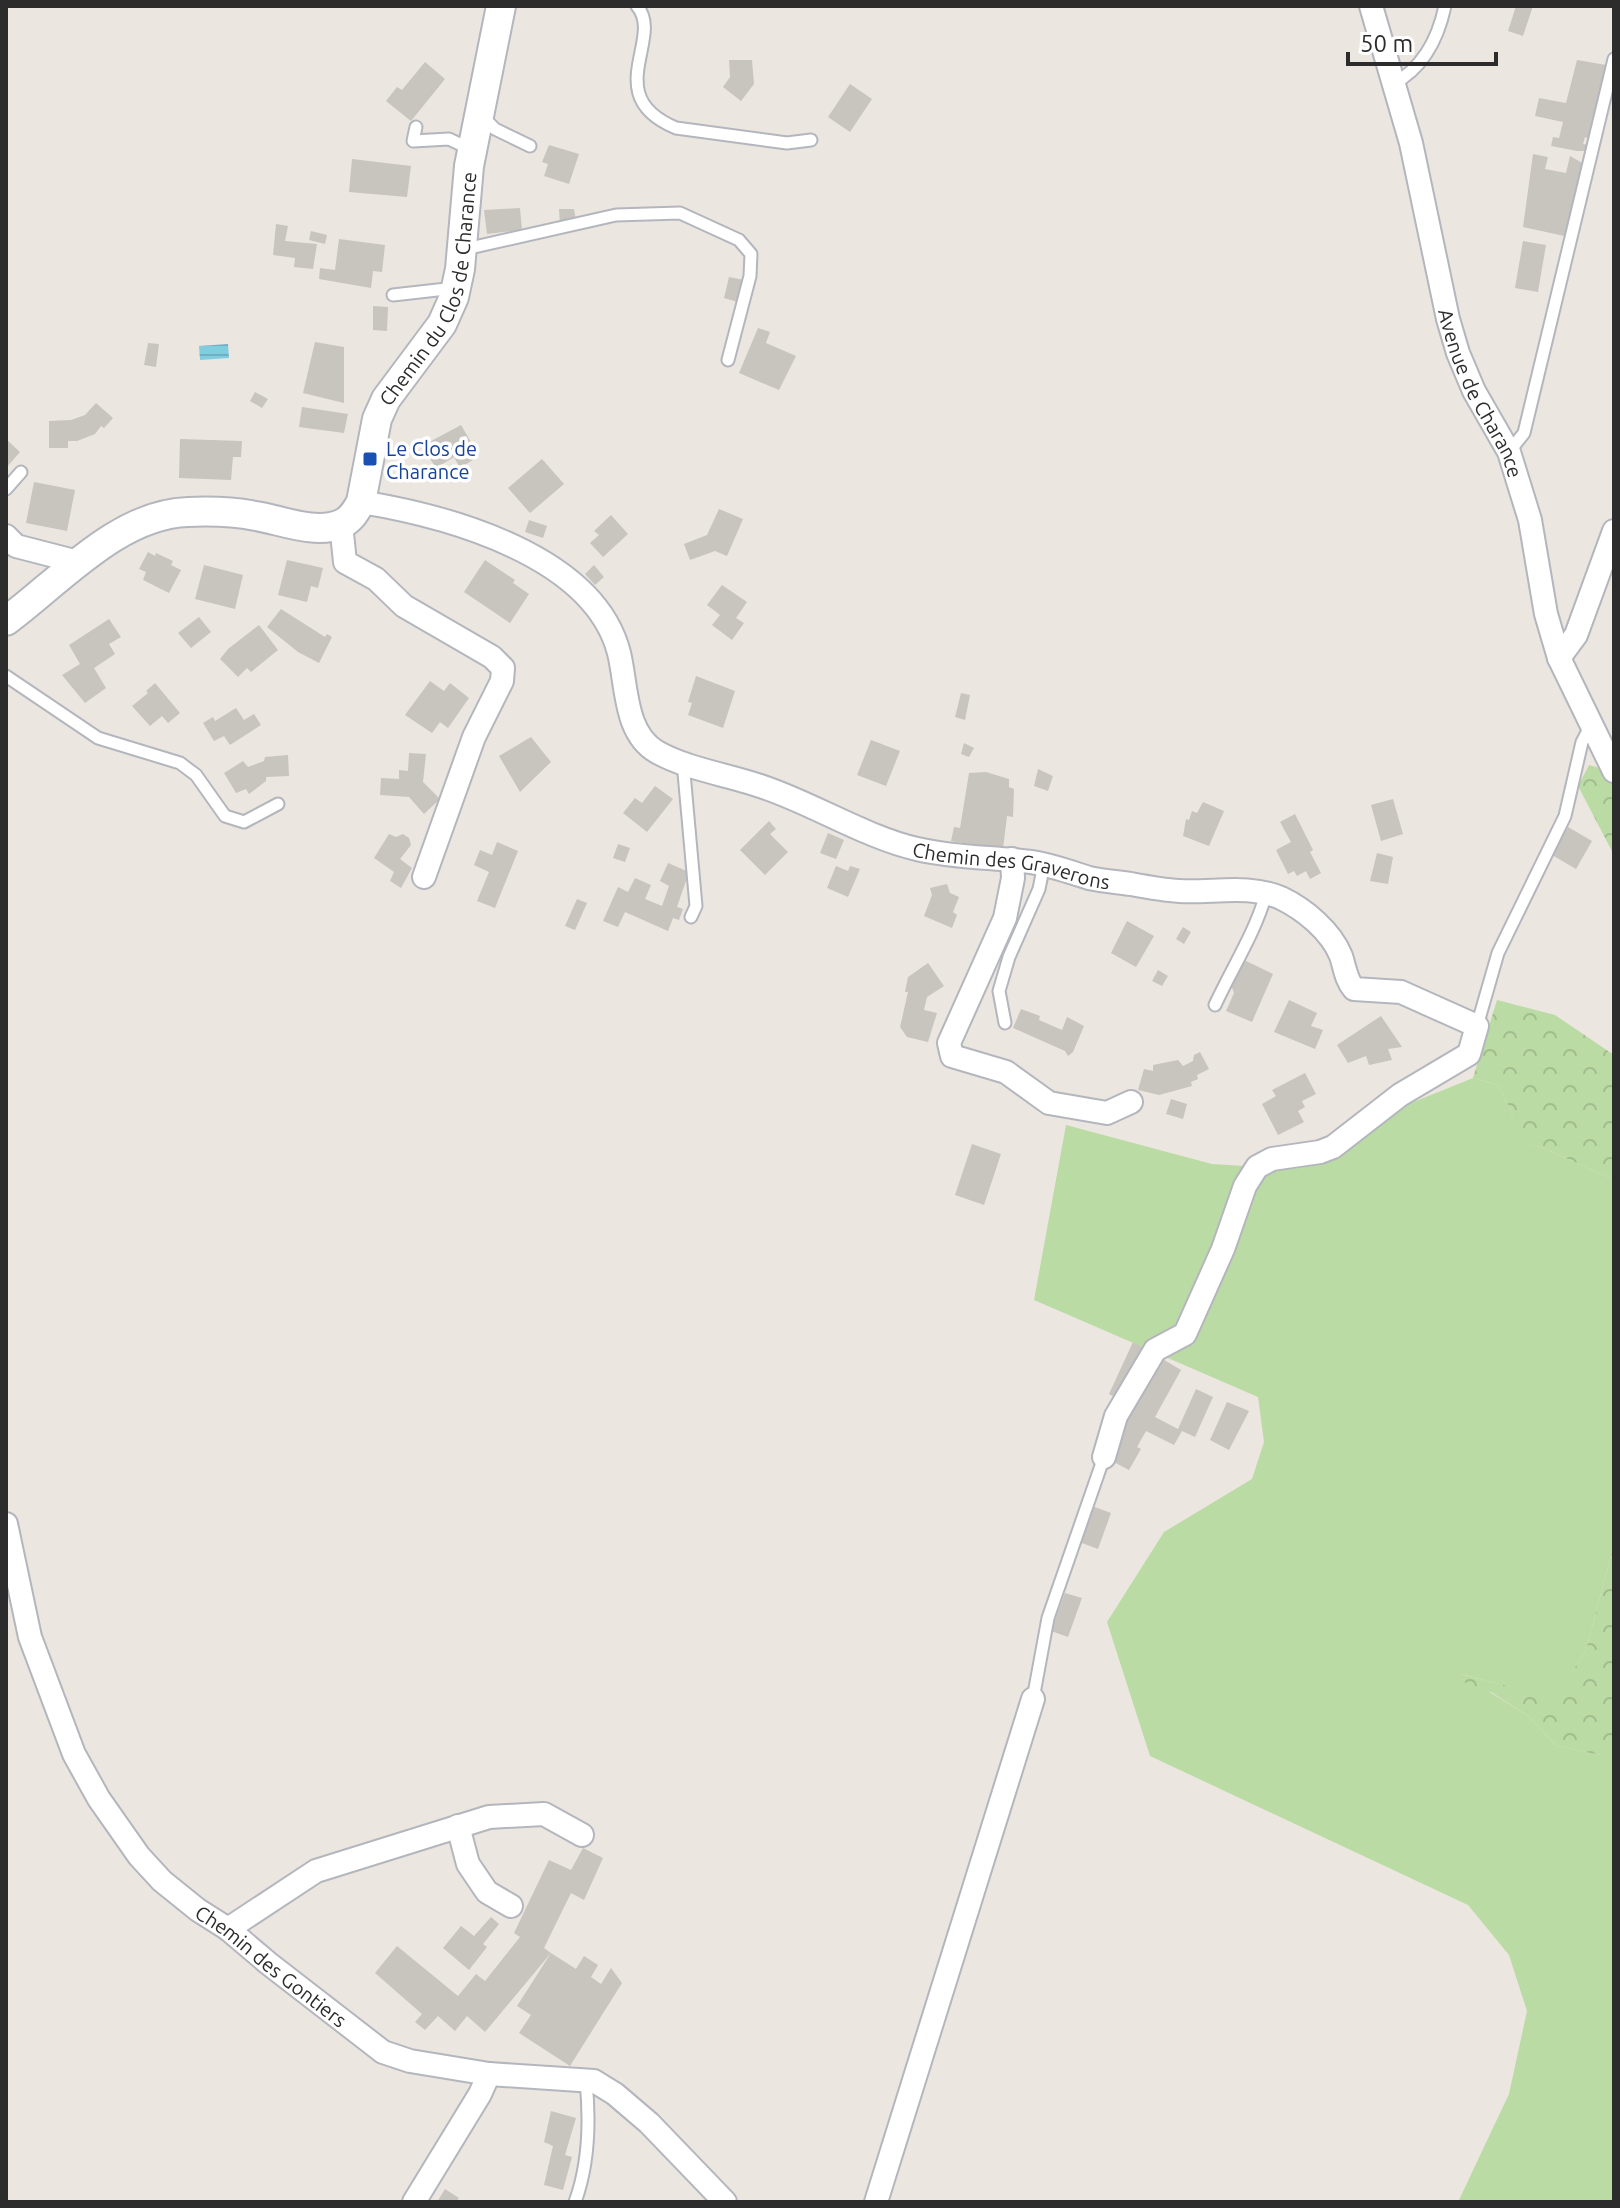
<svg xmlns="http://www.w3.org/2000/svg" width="1620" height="2208" font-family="Ubuntu,sans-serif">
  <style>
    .grass { fill: #bbdba4 }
    .forest { fill: url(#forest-crowns) }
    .water { fill: url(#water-rules) }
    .building { fill: #c8c4be }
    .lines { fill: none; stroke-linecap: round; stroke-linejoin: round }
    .service-casing { stroke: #b4b6be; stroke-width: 15 }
    .minor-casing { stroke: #b4b6be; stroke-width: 26 }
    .tertiary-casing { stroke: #b4b6be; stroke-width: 32 }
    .service { stroke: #fff; stroke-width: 11 }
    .minor { stroke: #fff; stroke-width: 22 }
    .tertiary { stroke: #fff; stroke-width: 28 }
    .transit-dot { fill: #1a4fb4; stroke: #fff; stroke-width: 3 }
    .labels { text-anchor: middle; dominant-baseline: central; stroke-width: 7; stroke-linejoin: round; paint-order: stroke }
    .street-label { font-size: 20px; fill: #2c2c2c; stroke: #fff }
    .transit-label { font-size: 20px; fill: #164399; stroke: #fff; text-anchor: start }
  </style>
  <defs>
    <pattern id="forest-crowns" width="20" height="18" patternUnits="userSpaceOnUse" patternTransform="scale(2)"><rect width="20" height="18" fill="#bbdba4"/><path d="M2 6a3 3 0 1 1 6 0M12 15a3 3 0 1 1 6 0" fill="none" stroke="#a1bc8d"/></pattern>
    <pattern id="water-rules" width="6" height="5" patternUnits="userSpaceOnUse" patternTransform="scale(2)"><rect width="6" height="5" fill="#81cde0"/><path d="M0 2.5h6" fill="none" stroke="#70b0c0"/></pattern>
  </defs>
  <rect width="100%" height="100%" fill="#ece6e0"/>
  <!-- grass -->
  <path class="grass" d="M1473,1078L1498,1085L1513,1115L1504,1134L1548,1150L1614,1180V1544L1586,1650L1556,1699L1461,1674L1528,1716L1557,1746L1606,1756L1614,1768V2202H1458L1509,2094L1527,2011L1509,1955L1468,1905L1150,1756L1107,1622L1164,1532L1252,1479L1264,1442L1258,1397L1034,1300L1066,1125L1212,1164L1293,1169L1329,1162L1411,1103Z"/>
  <!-- forest -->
  <g class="forest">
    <path d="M1589,765L1614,772V855L1578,786Z"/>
    <path d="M1497,1000L1555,1015L1614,1055V1180L1548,1150L1503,1134L1513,1115L1498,1085L1473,1078Z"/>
    <path d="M1614,1544V1768L1605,1756L1557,1746L1528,1716L1491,1692L1473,1695L1460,1674L1556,1698L1586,1650Z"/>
  </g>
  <!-- water -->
  <path class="water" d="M228,344L229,358L200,360L199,346Z"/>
  <!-- building -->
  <g class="building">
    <path d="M1516,6H1533L1523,36L1508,31Z"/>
    <path d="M729,60H752L754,84L741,101L723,87L730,77Z"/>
    <path d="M1577,60L1606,65L1590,139L1585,137L1583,144L1588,145V151H1577L1551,146L1553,137L1559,138L1563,122L1535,116L1539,98L1566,103Z"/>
    <path d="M425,62L445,79L411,121L386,101L397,87L402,90Z"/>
    <path d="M850,84L872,99L850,132L828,117Z"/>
    <path d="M549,145L579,154L569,184L544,176L548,164L542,162Z"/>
    <path d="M1533,154L1548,157L1545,169L1566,173L1570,156L1584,164L1569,237L1523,227Z"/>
    <path d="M352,159L411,166L407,197L349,192Z"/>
    <path d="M520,208L522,230L487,234L484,210Z"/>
    <path d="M559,209H574L576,221L560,225Z"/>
    <path d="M276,224L288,226L285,241L317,244L313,269L294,267L295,258L273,255Z"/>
    <path d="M311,231L327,235L325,244L309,240Z"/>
    <path d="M339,239L385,245L382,272L373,271L371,288L319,279L320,268L335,270Z"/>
    <path d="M1523,241L1546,245L1538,292L1515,288Z"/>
    <path d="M729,277L744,280L738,302L724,298Z"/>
    <path d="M373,306L388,307L387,331L373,330Z"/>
    <path d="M758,328L770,332L766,343L796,356L779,390L739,373Z"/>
    <path d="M315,342L344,347V403L303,393Z"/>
    <path d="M148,343L159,344L156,367L144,365Z"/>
    <path d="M255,392L268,399L262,408L250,401Z"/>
    <path d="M96,403L113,418L104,428L101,426L95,434L77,441H68V448H49V421L71,420L85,415Z"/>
    <path d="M302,407L348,414L344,433L299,427Z"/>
    <path d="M461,425L479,456L460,468L454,457L436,468L422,446Z"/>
    <path d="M6,439L20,452L6,468Z"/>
    <path d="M180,439L242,441L241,457H233L231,480L179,478Z"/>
    <path d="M542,459L564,484L530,513L508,488Z"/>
    <path d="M34,482L75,490L67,531L26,523Z"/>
    <path d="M719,509L743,519L727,556L715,551L690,560L684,544L707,535Z"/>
    <path d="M611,515L628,534L603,557L590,543L599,535L594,531Z"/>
    <path d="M529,520L547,526L543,538L525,532Z"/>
    <path d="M148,552L155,556L156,553L173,561L171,565L181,570L169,593L143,580L146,572L139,569Z"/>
    <path d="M287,560L323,568L318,588L311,586L307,602L278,595Z"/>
    <path d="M485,560L515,580L513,583L529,594L510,623L464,592Z"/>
    <path d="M204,565L243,575L235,609L195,599Z"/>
    <path d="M594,565L604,577L595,585L585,574Z"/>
    <path d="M722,585L747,602L736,618L744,623L732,640L712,625L720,615L707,605Z"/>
    <path d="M281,609L325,637L327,634L332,637L319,663L298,652L267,627Z"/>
    <path d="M199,617L211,632L191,648L178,633Z"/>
    <path d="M109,619L121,637L109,644L115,654L94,668L106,688L85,703L62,675L80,664L69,645Z"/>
    <path d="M259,625L278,650L251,672L247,668L238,677L220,659L228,649Z"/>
    <path d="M696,676L735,691L723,728L688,715L692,703L688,702Z"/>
    <path d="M430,681L444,691L450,683L469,698L448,728L440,722L432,733L405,715Z"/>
    <path d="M155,683L180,713L168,723L162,716L150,726L132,706L148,693L146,691Z"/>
    <path d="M961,693L970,695L965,720L955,717Z"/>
    <path d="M236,708L244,720L254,714L261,725L230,745L224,736L214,741L203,723L213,717L215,721Z"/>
    <path d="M531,737L551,762L520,792L499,756Z"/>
    <path d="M871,740L900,751L886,786L857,775Z"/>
    <path d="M964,743L974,748L969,757L961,754Z"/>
    <path d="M409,753L426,754L423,782L440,799L424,814L409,797L380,795L381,778L399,779V770L408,771Z"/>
    <path d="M288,755L289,776L266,777V781L249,794L246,789L236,793L224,773L243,761L248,767L264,761L265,757Z"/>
    <path d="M1038,769L1053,776L1048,791L1034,786Z"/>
    <path d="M986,772L1009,779V787L1014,789L1013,817L1007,816L1003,849L951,841L954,827L960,828L969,773Z"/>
    <path d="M655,786L673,799L647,832L623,813L635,798L642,803Z"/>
    <path d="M1393,799L1403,834L1381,841L1371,805Z"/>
    <path d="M1203,802L1224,811L1209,846L1183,836L1186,819L1189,820L1192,811L1197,813Z"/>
    <path d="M1295,814L1313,850L1310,852L1321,873L1310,879L1306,871L1297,876L1294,871L1288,874L1276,850L1291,842L1280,822Z"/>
    <path d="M769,821L776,829L770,834L788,852L765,875L740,850Z"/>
    <path d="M1568,827L1592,841L1576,869L1552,855Z"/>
    <path d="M828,833L844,840L836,859L820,853Z"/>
    <path d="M389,834L396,837L403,834L409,838L411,845L400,859L412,868L401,888L390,881L394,872L374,858Z"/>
    <path d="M497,842L518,851L495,908L477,901L489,872L474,865L480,850L492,855Z"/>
    <path d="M618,844L630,848L625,862L613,858Z"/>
    <path d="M1377,853L1393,857L1388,884L1370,881Z"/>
    <path d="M668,863L689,872L677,907L683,909L679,920L673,918L668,931L625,912L618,927L603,921L618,887L628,892L635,878L651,885L645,899L662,906L669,886L660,881Z"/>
    <path d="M836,866L848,871L850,866L860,869L848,897L827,888Z"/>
    <path d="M947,884L950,893L959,897L953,912L957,915L952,928L924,916L932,895L930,888Z"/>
    <path d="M577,899L587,903L575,930L565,926Z"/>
    <path d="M1127,921L1154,936L1136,967L1111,953Z"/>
    <path d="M1183,927L1191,932L1184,944L1176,939Z"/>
    <path d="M1242,959L1273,974L1252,1022L1226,1011L1234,993L1231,985Z"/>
    <path d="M928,963L944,986L927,997L924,1010L937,1013L928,1042L907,1037L900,1027L908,992H905L908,977Z"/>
    <path d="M1158,970L1168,976L1162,986L1152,981Z"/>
    <path d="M1289,1000L1317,1013L1311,1026L1323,1030L1315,1049L1274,1032Z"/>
    <path d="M1021,1009L1040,1016L1039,1020L1062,1030L1067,1017L1084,1026L1073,1052L1068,1056L1065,1051L1013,1028Z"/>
    <path d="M1381,1016L1402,1047L1388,1049L1392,1060L1369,1065L1366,1056L1348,1063L1337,1045Z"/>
    <path d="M1200,1052L1209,1069L1197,1075L1198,1079L1191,1082L1192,1086L1159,1095L1138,1090L1144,1069L1153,1071V1065L1178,1060L1183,1066L1193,1061L1194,1055Z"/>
    <path d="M1305,1073L1316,1094L1302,1101L1305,1107L1298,1111L1304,1122L1278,1135L1262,1104L1276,1096L1272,1090Z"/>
    <path d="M1171,1099L1187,1104L1183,1119L1166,1114Z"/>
    <path d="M972,1144L1001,1154L984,1205L955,1195Z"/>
    <path d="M1133,1342L1144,1348L1120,1400L1109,1394Z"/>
    <path d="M1156,1355L1181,1370L1155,1417L1178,1429L1196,1389L1213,1397L1195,1437L1182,1431L1174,1445L1146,1431L1137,1447L1141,1449L1129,1470L1108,1459L1116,1434Z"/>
    <path d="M1227,1402L1249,1411L1229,1450L1210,1440Z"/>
    <path d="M1092,1506L1111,1513L1098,1549L1079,1542Z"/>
    <path d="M1065,1593L1082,1598L1068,1637L1051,1631Z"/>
    <path d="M583,1848L603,1858L584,1900L571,1893L544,1948L551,1953L485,2032L467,2016L455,2031L438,2016L425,2030L415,2022L422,2014L375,1973L397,1946L458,1996L476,1974L485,1981L520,1937L514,1933L549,1860L571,1870Z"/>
    <path d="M491,1917L499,1924L483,1944L487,1947L469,1970L443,1948L461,1926L474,1936Z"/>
    <path d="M551,1953L576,1969L584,1956L598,1965L591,1977L601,1984L611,1968L622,1983L570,2066L519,2033L531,2015L517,2006Z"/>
    <path d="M551,2111L576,2118L565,2155L572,2157L563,2190L544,2185L553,2146L544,2142Z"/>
    <path d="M445,2189L459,2198L456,2202H437Z"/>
  </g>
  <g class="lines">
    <!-- service casing -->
    <g class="service-casing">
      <g id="service">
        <path d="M637,6C665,38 599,96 676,128L787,143L811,140"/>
        <path d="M1393,84C1423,68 1438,39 1445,6"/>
        <path d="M483,117L495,129L530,146"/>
        <path d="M416,127L413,141L449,139L472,150"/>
        <path d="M461,250L616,215L680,213L739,240L751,254L750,276L728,360"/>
        <path d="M393,295L455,288"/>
        <path d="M1509,452L1524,433L1614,59"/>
        <path d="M6,489L21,472"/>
        <path d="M6,676L98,738L180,763L196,775L225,816L244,822L278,804"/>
        <path d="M683,762L696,906L691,917"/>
        <path d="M1215,1005C1232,968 1255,933 1266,894"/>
        <path d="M1005,1023L999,991L1009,957L1039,889L1044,864"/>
        <path d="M1477,1026L1498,953L1565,816L1582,742L1591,725"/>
        <path d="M1033,1699L1048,1618L1104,1457"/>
        <path d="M575,2202C589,2164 590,2121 586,2081"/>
      </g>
    </g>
    <!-- minor casing -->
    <g class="minor-casing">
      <g id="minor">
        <path id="s1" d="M1371,6L1411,143L1448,319L1458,353L1474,391L1509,452L1530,520L1546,614L1559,658L1614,771"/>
        <path id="s2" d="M361,502C447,516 594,555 619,653C627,685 624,733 657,752C689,770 731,775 766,788C815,805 868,838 917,849C954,858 993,857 1031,862C1051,865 1070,872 1089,878C1103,881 1117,882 1131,884C1147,887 1163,890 1179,891C1213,893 1249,884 1281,898C1304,909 1331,931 1341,956C1345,968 1346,980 1354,989L1401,992L1477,1026L1469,1054L1400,1095L1333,1147L1320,1152L1272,1159L1257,1167L1245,1186L1223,1249L1185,1334L1155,1350L1116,1416L1104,1457"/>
        <path d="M341,524L345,562L376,579L404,606L492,657L503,668L502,681L474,737L424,877"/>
        <path d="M6,536L16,546L78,562"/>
        <path d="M1559,658L1576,635L1614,531"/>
        <path d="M1012,859L1013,878L1005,918L949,1043L952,1056L1006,1072L1049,1103L1107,1113L1131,1102"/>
        <path id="s3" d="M6,1524L30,1637L74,1754L99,1799L139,1856L162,1881L198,1910L228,1929L268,1963L383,2052L410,2061L489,2074L594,2081L615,2094L649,2123L725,2202"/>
        <path d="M458,1826L468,1864L487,1892L511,1906"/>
        <path d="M228,1929L316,1871L489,1817L544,1814L582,1835"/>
        <path d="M414,2202L480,2094L489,2074"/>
        <path d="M876,2202L1033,1699"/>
      </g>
    </g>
    <!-- tertiary casing -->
    <g class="tertiary-casing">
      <g id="tertiary">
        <path id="s4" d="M6,621C59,582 118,514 188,512C209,511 235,512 256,516C281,520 315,535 341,524C351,520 356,511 361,502L377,419L386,399L442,324L454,297L460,269L469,166L501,6"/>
      </g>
    </g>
    <!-- service -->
    <use href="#service" class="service"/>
    <!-- minor -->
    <use href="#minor" class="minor"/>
    <!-- tertiary -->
    <use href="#tertiary" class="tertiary"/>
  </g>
  <!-- markers -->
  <rect class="transit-dot" x="362" y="451" width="16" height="16" rx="4"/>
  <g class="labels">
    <!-- street labels -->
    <g class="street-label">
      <text stroke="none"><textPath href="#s4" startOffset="630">Chemin du Clos de Charance</textPath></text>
      <text stroke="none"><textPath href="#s1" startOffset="404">Avenue de Charance</textPath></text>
      <text stroke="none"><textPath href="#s2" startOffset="798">Chemin des Graverons</textPath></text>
      <text stroke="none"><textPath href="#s3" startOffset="534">Chemin des Gontiers</textPath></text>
    </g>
    <!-- transit labels -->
    <g class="transit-label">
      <text x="386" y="448">Le Clos de<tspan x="386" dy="23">Charance</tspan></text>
    </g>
  </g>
  <!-- border -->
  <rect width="1620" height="2208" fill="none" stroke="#2c2c2c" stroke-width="16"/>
  <!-- scale -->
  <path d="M1348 52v12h148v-12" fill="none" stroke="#2c2c2c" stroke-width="4"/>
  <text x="1360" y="52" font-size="24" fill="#2c2c2c" stroke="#ffffff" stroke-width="6" paint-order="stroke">50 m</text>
</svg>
